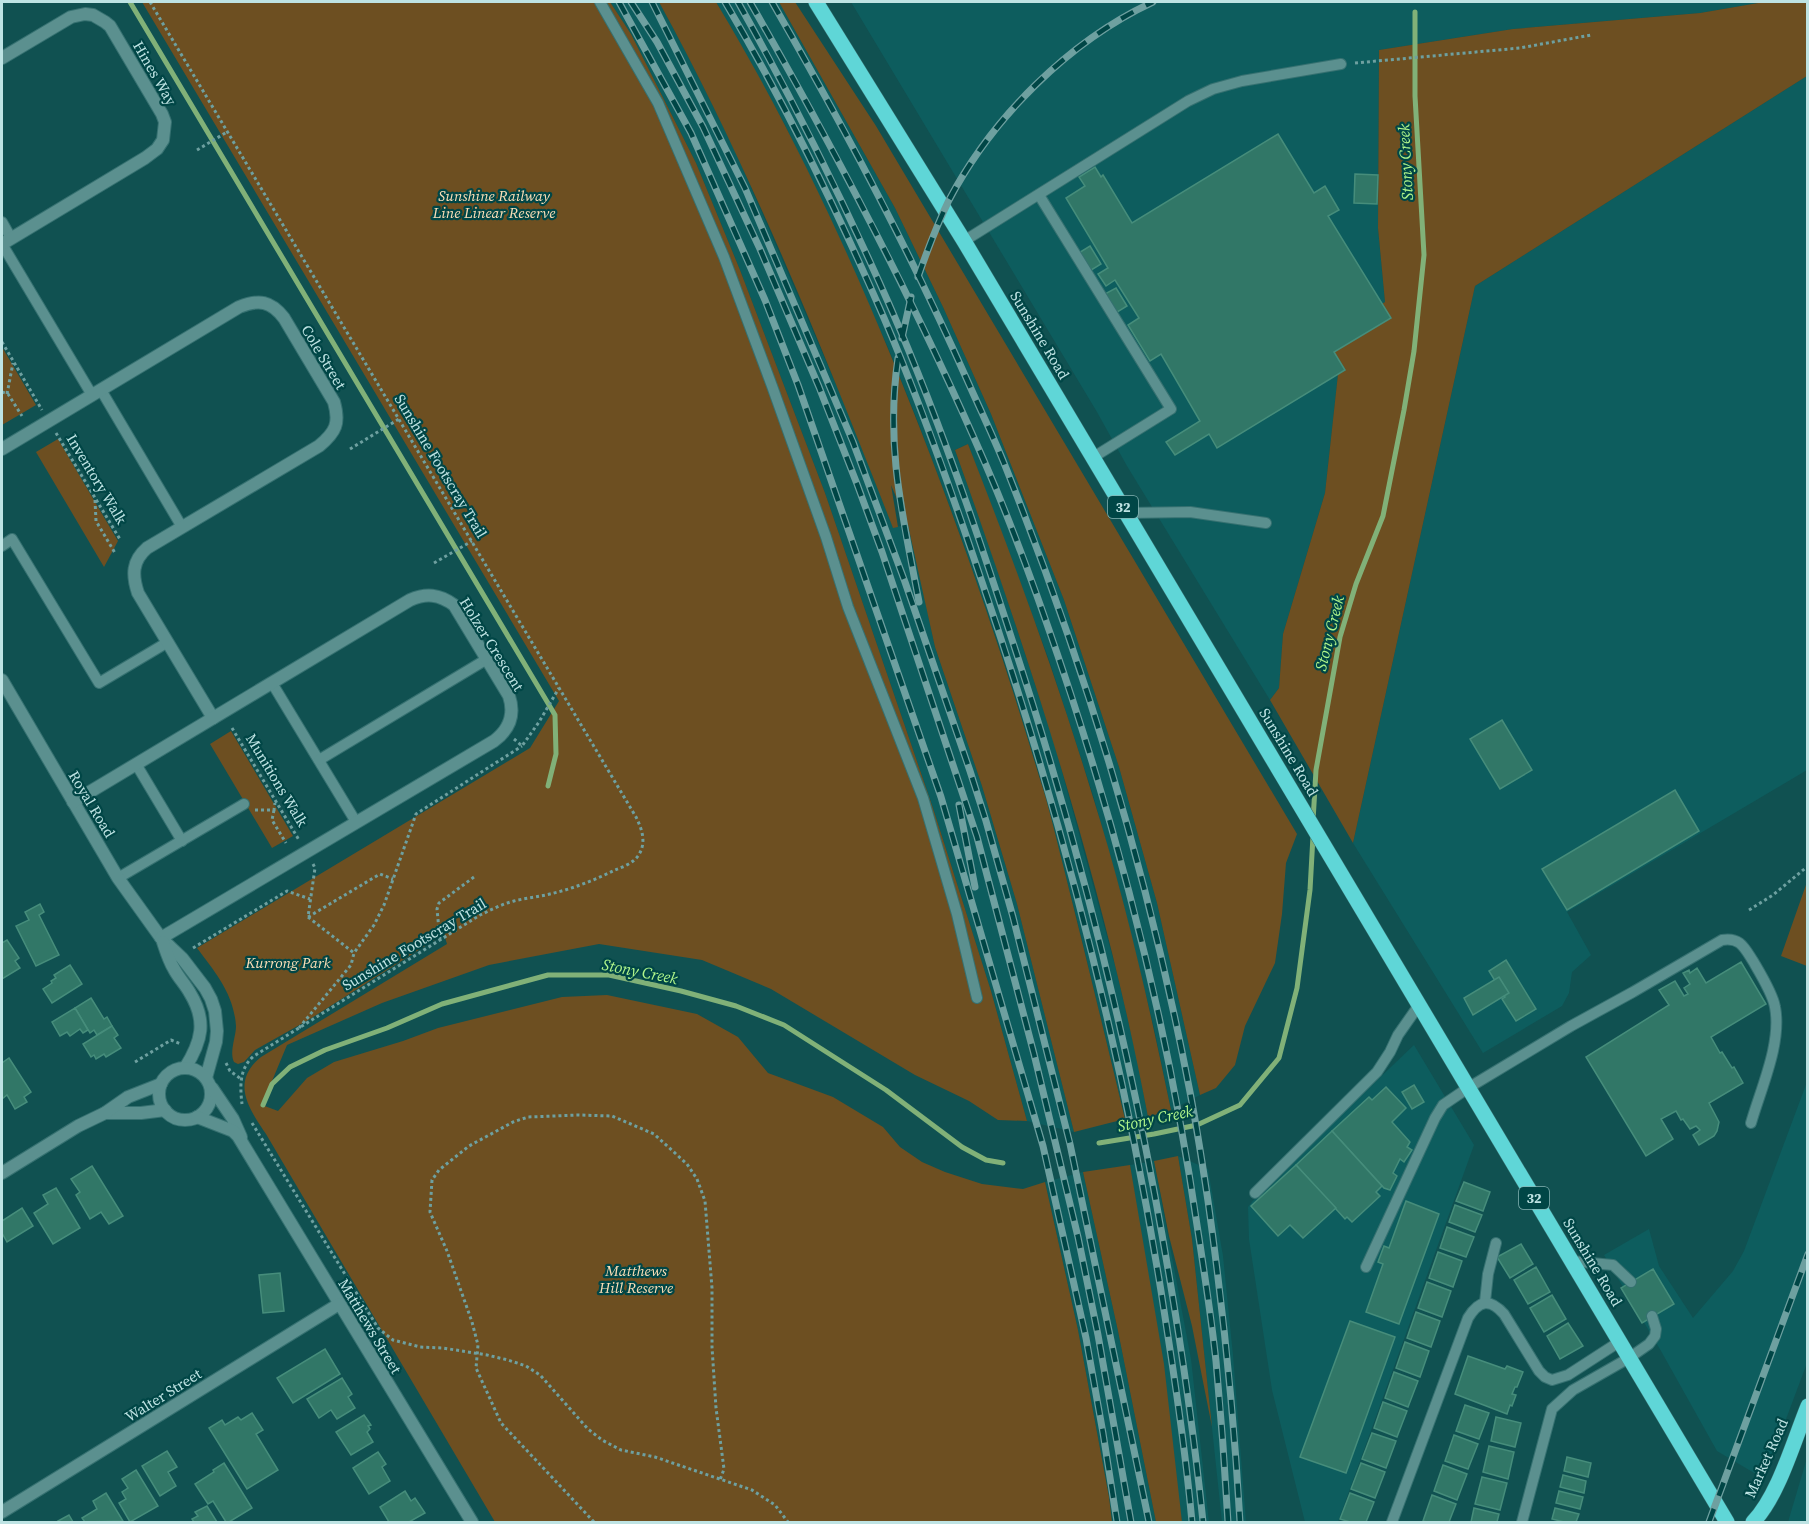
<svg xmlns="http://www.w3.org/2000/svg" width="1809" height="1524" font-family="'Source Serif 4',serif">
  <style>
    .built { fill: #0d5d5e }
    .green { fill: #6d4f21 }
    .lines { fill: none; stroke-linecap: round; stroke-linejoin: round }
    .stream { stroke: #81b178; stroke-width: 5 }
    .building { fill: #317767; stroke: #468d7b; stroke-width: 1.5 }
    .lane-casing { stroke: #367171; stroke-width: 12 }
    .street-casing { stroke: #367171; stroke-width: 14 }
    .primary-casing { stroke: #367171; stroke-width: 16 }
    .path { stroke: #6ea0a0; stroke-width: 3; stroke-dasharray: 3 3; stroke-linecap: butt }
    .lane { stroke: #5b908f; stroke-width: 10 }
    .street { stroke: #5b908f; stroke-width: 12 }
    .primary { stroke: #5fd6d7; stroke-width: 15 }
    .rail-casing { stroke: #6ea0a0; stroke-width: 7 }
    .rail { stroke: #004646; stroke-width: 4.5; stroke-dasharray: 14; stroke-linecap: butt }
    .labels { text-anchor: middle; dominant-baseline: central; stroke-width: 4.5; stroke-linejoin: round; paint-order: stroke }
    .shield { fill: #004646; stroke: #85b4b4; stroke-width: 1.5 }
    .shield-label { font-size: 14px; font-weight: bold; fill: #bee3e3 }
    .street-label { font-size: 15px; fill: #bee3e3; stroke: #004646 }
    .park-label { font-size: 15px; font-style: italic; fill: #fddfb7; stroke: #004646 }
    .water-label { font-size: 16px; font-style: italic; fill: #b0f68b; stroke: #004646 }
  </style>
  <rect width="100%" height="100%" fill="#105151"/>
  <!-- built -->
  <g class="built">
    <path d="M610,2H659L684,48L734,148L844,403L893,527L909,525L935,647L982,786L1017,904L1074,1132L1027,1121L991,991L933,808L825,493L740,270L696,163L631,34Z"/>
    <path d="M716,2H779L895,208L943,307L991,414L1064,600L1119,767L1157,903L1200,1095L1171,1110L1154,1028L1121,895L1093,795L1048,657L968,444L955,450L995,562L1054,742L1117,973L1137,1058L1148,1117L1125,1119L1076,916L1040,778L1002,656L958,529L916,417L887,345L785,125Z"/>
    <path d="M851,2H1764L1700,13L1513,29L1379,50L1378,228L1385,302L1345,370L1338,374L1325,493L1283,634L1279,688L1270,700L1127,466L1097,412Z"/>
    <path d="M1807,76V770L1567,912L1591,955L1572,972L1569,993L1562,1006L1483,1053L1353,843L1475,286Z"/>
    <path d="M1414,1045L1474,1145L1338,1522H1305L1272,1390L1249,1239L1248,1207L1259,1193Z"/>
    <path d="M1807,1082V1363L1770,1462L1761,1477L1717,1451L1661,1351L1604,1255L1649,1229L1659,1266L1693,1318L1733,1271L1744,1251Z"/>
    <path d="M1178,1156L1208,1169L1223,1256L1233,1355L1246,1522H1222L1192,1239Z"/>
    <path d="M1154,1161L1191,1359L1209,1522H1182L1130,1165Z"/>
    <path d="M1083,1172L1118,1331L1156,1522H1112L1109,1497L1078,1330L1045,1182Z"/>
    <path d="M1807,1458V1522H1788Z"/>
  </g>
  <!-- green -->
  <g class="green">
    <path d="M142,2H610L631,34L696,163L740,270L825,493L933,808L991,991L1027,1121L998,1120L969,1101L915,1075L771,989L702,960L599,944L489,965L382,1003L287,1045L262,1105L278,1111L307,1078L334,1062L403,1041L438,1028L562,997L607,995L697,1014L738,1037L768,1073L833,1097L883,1127L900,1147L922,1162L945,1172L982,1184L1023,1189L1045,1182L1078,1330L1109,1497L1112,1522H495L266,1134C249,1109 230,1082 261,1057L447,944L444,934L310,1019L255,1050L244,1062L238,1064L234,1062C229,1052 236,1037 236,1026C234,994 215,972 197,948L530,748L559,701Z"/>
    <path d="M659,2H716C803,146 871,300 931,457C971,562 1007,668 1039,776C1049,806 1056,838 1064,869C1085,952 1105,1036 1125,1119L1074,1132L1017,904L982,786L935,647L908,525L891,485L898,527L893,528C823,349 751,170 659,2Z"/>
    <path d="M779,2H795L876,126L1297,834L1286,863L1282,914L1275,963L1245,1026L1235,1065L1216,1088L1200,1095L1157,903L1119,767L1064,600L991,414L943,307L895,208Z"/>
    <path d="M1764,2H1807V76L1475,286L1353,843L1270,700L1279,688L1283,634L1325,493L1338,374L1345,369L1334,352L1390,318L1382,304L1385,302L1378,228L1379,50L1513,29L1700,13Z"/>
    <path d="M2,347L36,405L2,425Z"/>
    <path d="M58,439L118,541L104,567L36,452Z"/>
    <path d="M968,444C1013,559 1056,675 1092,794C1125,898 1149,1004 1171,1110L1148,1117C1105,889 1033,668 955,450Z"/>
    <path d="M231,731L293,836L272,848L210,744Z"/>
    <path d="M1807,882V966L1781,956Z"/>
    <path d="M1178,1156L1192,1239L1212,1427L1192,1326L1169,1236L1154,1161Z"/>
    <path d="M1130,1165L1164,1364L1182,1522H1156L1118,1331L1083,1172Z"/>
  </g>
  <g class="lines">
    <!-- stream -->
    <g class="stream">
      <path d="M130,2L555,715L556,754L548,786"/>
      <path d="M1313,821L1316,770L1340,637L1356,584L1383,516L1404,410L1414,351L1424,255L1415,96V12"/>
      <path d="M263,1105L272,1084L290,1067L325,1050L387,1028L442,1004L548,975H609L681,991L736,1006L784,1025L886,1090L962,1147L986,1160L1003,1163"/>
      <path d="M1099,1143L1154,1134L1197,1125L1240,1105L1279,1058L1297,988L1310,890L1313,836"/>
    </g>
  </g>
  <!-- building -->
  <g class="building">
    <path d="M1278,134L1314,193L1325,186L1339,210L1328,216L1391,318L1334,352L1345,370L1217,448L1209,434L1175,455L1166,442L1200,421L1161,354L1150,361L1128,325L1139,318L1115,280L1106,286L1098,274L1108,268L1066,198L1085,186L1079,177L1095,167L1101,177L1103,175L1132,223Z"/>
    <path d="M1355,174L1378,175L1377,204L1354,203Z"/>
    <path d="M1090,246L1101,264L1088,272L1077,254Z"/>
    <path d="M1116,288L1127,306L1114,314L1103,295Z"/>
    <path d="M1502,720L1532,770L1500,789L1470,739Z"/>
    <path d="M1675,790L1699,831L1567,910L1542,869Z"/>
    <path d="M40,904L44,912L39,915L59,955L36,966L16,926L29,920L25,912Z"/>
    <path d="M7,940L19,958L15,961L20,968L2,979V941V943Z"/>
    <path d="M1506,960L1536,1009L1516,1021L1502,999L1505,997L1489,971Z"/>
    <path d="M1741,962L1766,1004L1711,1037L1720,1053L1722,1052L1732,1068L1734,1067L1743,1083L1709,1103L1719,1122L1717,1131L1714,1136L1699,1145L1693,1135L1700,1130L1696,1126L1690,1129L1683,1119L1681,1120L1676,1111L1661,1119L1673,1139L1646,1156L1586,1057L1669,1005L1659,990L1675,981L1684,996L1688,994L1684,988L1690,984L1683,973L1689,970L1690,973L1697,968L1706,983Z"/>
    <path d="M70,965L82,984L52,1003L43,989L52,983L51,981L56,978L54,975Z"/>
    <path d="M1499,977L1509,993L1473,1015L1464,998Z"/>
    <path d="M91,998L104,1019L107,1017L112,1026L97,1035L94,1030L90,1033L75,1008Z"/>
    <path d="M75,1008L88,1030L83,1033L80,1029L70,1036L67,1032L60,1036L52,1022Z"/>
    <path d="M112,1026L118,1035L114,1038L121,1048L106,1057L104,1054L96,1059L94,1055L91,1057L83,1044Z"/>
    <path d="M9,1058L31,1092L24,1097L27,1102L15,1109L7,1095L2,1099V1063Z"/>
    <path d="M1414,1085L1424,1102L1412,1109L1402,1092Z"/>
    <path d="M1386,1087L1406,1108L1392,1122L1410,1142L1407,1147L1412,1150L1404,1162L1400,1159L1393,1173L1397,1176L1390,1190L1384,1188L1332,1131L1369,1097L1372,1100Z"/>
    <path d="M1332,1131L1382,1186L1376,1192L1380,1196L1352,1222L1347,1217L1345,1219L1296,1165Z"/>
    <path d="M1296,1165L1336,1208L1303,1238L1290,1225L1278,1236L1251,1206Z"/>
    <path d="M92,1166L123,1216L109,1224L101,1212L90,1219L76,1195L80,1192L71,1179Z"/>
    <path d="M1464,1182L1490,1192L1483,1211L1456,1201Z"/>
    <path d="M56,1188L80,1228L53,1244L34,1213L48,1204L43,1195Z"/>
    <path d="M1406,1201L1439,1214L1399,1324L1366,1312L1383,1264L1378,1262L1384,1246L1389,1248Z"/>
    <path d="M1455,1205L1482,1215L1475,1232L1449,1222Z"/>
    <path d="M22,1208L33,1226L7,1242L2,1233V1221Z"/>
    <path d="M1447,1227L1474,1237L1466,1257L1440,1248Z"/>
    <path d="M1521,1244L1533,1264L1510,1278L1497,1257Z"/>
    <path d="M1438,1252L1462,1261L1453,1287L1429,1278Z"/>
    <path d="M1536,1267L1550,1292L1528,1304L1514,1280Z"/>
    <path d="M1653,1269L1674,1304L1642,1323L1621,1288Z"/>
    <path d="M280,1273L284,1311L263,1313L259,1275Z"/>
    <path d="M1427,1282L1451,1291L1442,1317L1418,1308Z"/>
    <path d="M1552,1295L1566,1319L1544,1332L1530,1308Z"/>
    <path d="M1416,1312L1440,1321L1431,1347L1407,1338Z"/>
    <path d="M1350,1321L1395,1337L1346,1473L1300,1457Z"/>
    <path d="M1568,1323L1583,1346L1560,1359L1547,1336Z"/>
    <path d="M1405,1342L1429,1351L1420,1377L1396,1368Z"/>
    <path d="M325,1349L340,1374L293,1403L277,1378Z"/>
    <path d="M1468,1356L1505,1369L1507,1366L1523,1372L1517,1387H1515L1512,1394L1516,1395L1512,1406L1510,1405L1507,1414L1455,1394Z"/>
    <path d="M1394,1372L1418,1381L1408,1407L1385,1398Z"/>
    <path d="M342,1378L352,1394L348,1397L355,1408L337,1419L331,1410L319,1418L307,1399Z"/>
    <path d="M1383,1402L1407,1411L1397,1437L1374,1428Z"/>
    <path d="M1465,1405L1489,1413L1479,1439L1456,1431Z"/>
    <path d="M252,1413L263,1430L256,1434L278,1470L247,1489L209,1428L222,1420L225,1425L238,1417L241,1420Z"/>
    <path d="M364,1415L371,1425L368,1426L370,1429L367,1432L373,1442L351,1455L336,1432Z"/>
    <path d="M1496,1417L1521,1423L1515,1447L1491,1441Z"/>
    <path d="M1372,1433L1396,1441L1386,1468L1362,1459Z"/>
    <path d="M1454,1435L1478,1444L1468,1469L1445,1461Z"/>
    <path d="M1489,1446L1514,1452L1508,1479L1483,1472Z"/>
    <path d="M167,1451L177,1467L168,1472L176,1486L160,1496L142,1466Z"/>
    <path d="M378,1452L386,1464L382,1467L390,1481L369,1494L353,1468Z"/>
    <path d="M1567,1457L1591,1463L1588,1477L1564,1471Z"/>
    <path d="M224,1463L252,1508L229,1522H226L213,1501L208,1504L195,1484L214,1472L213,1470Z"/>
    <path d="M1361,1463L1385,1472L1375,1498L1351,1489Z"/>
    <path d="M1443,1465L1467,1474L1457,1500L1434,1491Z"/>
    <path d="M136,1470L158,1506L130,1522L119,1503L126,1499L122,1492L128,1488L122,1479Z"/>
    <path d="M1563,1475L1586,1481L1584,1493L1560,1487Z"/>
    <path d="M1482,1477L1507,1483L1500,1510L1475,1504Z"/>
    <path d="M405,1491L411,1501L415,1498L425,1513L409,1522H389L380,1507Z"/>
    <path d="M1559,1491L1583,1497L1580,1509L1556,1503Z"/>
    <path d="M106,1493L123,1521L85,1522L82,1518L97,1509L93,1501Z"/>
    <path d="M1350,1493L1374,1502L1366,1522H1350L1340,1519Z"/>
    <path d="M1432,1495L1456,1504L1449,1522H1427L1423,1521Z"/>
    <path d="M207,1506L217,1522H194L192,1519L198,1516L195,1512Z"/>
    <path d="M1474,1508L1499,1514L1497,1522H1471Z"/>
    <path d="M1555,1508L1579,1514L1576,1522H1564L1552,1519Z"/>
    <path d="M69,1515L73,1522H59L58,1521Z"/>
  </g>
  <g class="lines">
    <!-- lane casing -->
    <g class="lane-casing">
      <g id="lane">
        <path d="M600,2L658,103L724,257L772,386L826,537L848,607L923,798L957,914L977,998"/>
        <path d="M1039,195L1171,409L1092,458"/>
        <path d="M2,222L11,238"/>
        <path d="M964,241L1188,101L1213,89L1242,81L1341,64"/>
        <path d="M2,244L92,395"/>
        <path d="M101,390L182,527"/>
        <path d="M1126,513L1190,512L1266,523"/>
        <path d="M2,546L12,539L99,683L168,642"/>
        <path d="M272,683L356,822"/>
        <path d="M319,760L487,659"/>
        <path d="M136,764L182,841"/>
        <path d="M118,878L244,804"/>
        <path d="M1255,1193L1377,1072L1390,1052L1398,1035L1419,1005"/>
        <path d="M1571,1261L1613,1265L1631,1282"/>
        <path d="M1366,1267L1435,1118L1443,1105L1468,1088L1571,1026L1633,992L1722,940C1740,937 1744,947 1753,961C1760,973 1773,994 1775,1007C1782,1043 1761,1088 1751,1123"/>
        <path d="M1485,1302L1488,1274L1496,1243"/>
        <path d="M1392,1522L1468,1318C1479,1300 1490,1298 1504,1314L1539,1371L1545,1377L1552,1380L1568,1375L1619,1342"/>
        <path d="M1522,1522L1552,1409L1573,1390L1629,1358L1649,1344L1655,1336L1656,1329L1652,1316"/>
      </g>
    </g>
    <!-- street casing -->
    <g class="street-casing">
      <g id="street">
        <path d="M2,58L71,17L85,14L93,15L105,22L110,26L162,114L165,122L163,140L157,149L145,158L2,244"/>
        <path d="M2,449L239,307C259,299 271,301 284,318L334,402C340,423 336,432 319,446L147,548C132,561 132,575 138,593L213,718"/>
        <path d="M2,680L118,878L161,938L182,958L205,988L211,999L215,1011L217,1031L216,1042L206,1078"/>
        <path d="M73,802L410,600C426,593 439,594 454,605L509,696C515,714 510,729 494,741L161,938"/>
        <path d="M163,942C166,951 169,961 174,969C178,977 185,984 190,993C207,1021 202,1041 185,1068"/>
        <circle cx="185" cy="1094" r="26"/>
        <path d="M212,1088L233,1119L241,1137"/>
        <path d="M105,1113H141L165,1110"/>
        <path d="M197,1117L233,1131L238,1136L472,1522"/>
        <path d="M2,1173L78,1126L105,1113L128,1097L161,1084"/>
        <path d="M2,1512L339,1304"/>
      </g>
    </g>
    <!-- primary casing -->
    <g class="primary-casing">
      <g id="primary">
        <path d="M816,2L964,241L1727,1522"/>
        <path d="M1753,1522C1778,1497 1794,1440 1808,1406"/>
      </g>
    </g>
    <!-- path -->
    <g class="path">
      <path d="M150,2L636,817C642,829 647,843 638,856C633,863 623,867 615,870C595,880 572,889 550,894C538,897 526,898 514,901C502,904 491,910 480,915L254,1056C239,1068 240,1087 242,1104"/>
      <path d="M1355,63L1520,48L1591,35"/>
      <path d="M197,150L227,132"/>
      <path d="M2,342L42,410"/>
      <path d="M2,392L8,394L22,416"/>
      <path d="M7,394L13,363"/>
      <path d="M56,433L121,541"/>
      <path d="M350,449L399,419"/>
      <path d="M95,500L96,521L115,553"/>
      <path d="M434,563L472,541"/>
      <path d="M232,728L299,840"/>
      <path d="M514,739L522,746L539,722L559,688"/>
      <path d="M255,810H274L275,803"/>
      <path d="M274,810L272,820L286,843"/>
      <path d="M313,864L315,868L308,917L354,953"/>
      <path d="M1749,910L1773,895L1808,866"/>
      <path d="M308,917L380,874L393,879"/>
      <path d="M440,940L437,909L439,903L474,877"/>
      <path d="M193,948L287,891L310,899"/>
      <path d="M299,1028L351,965L354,953L374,925L384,905L416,814L522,746"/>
      <path d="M135,1062L171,1040L181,1044"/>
      <path d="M226,1063L230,1071L241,1079"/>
      <path d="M252,1123L378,1328L393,1340L420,1347L443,1348L487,1355L508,1360L526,1366L540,1375L588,1429L602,1440L621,1450L655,1457L752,1490L775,1505L788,1522"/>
      <path d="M594,1522L501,1423L476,1368L478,1345L472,1322L447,1251L430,1212L432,1180L439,1170L469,1146L513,1122L528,1117L579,1115L612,1116L654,1134L687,1164L697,1179L705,1201L712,1288V1347L716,1408L724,1469L720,1480"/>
    </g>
    <!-- lane -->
    <use href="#lane" class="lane"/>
    <!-- street -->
    <use href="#street" class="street"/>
    <!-- primary -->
    <use href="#primary" class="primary"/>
    <!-- rail casing -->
    <g class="rail-casing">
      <g id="rail">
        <path d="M619,2L691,133L765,300L798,385L941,797L1043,1146L1086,1338L1103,1433L1117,1522"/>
        <path d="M631,2L657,42L703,127L760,249L819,387L857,484L882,552L977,837L1034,1054L1078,1237L1098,1335L1131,1522"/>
        <path d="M652,2L745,188L853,442L905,582L970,771L986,821L1013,917L1070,1144L1149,1522"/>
        <path d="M725,2C785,103 837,210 884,318C921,404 952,493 982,582C1061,813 1122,1050 1161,1291C1173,1368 1185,1445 1192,1522"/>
        <path d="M738,2C793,100 843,200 889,304C946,434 990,570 1033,705C1083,866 1124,1030 1155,1196C1175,1304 1192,1413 1203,1522"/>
        <path d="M750,2C836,152 916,304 985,463C1018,539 1046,619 1072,698C1128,870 1171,1046 1197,1225C1204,1270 1211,1315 1216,1361C1221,1415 1225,1469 1228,1522"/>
        <path d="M772,2C843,125 910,251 968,382C980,409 993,436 1004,463C1084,663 1147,870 1188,1082C1196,1121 1202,1161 1208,1201C1223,1308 1234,1415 1240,1522"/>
        <path d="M918,277C927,251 937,225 949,200C992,118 1069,41 1153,2"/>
        <path d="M902,338L911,297"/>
        <path d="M898,358C885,446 903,517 919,602"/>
        <path d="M959,805L975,887"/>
        <path d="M1709,1522L1808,1254"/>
      </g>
    </g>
    <!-- rail -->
    <use href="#rail" class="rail"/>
  </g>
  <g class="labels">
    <!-- shield labels -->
    <g class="shield">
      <rect x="1108" y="496" width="30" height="22" rx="4.5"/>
      <rect x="1519" y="1187" width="30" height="22" rx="4.5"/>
    </g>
    <g class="shield-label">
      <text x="1123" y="507">32</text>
      <text x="1534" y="1198">32</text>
    </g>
    <!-- street labels -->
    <g class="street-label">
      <text transform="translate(155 73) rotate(60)">Hines Way</text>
      <text transform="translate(1040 335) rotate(59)">Sunshine Road</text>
      <text transform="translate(324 357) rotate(59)">Cole Street</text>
      <text transform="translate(441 466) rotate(59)">Sunshine Footscray Trail</text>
      <text transform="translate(97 479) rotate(59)">Inventory Walk</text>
      <text transform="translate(492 644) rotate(58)">Holzer Crescent</text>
      <text transform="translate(1289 752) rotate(59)">Sunshine Road</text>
      <text transform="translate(277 780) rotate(59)">Munitions Walk</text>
      <text transform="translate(92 804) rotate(59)">Royal Road</text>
      <text transform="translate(414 944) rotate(-31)">Sunshine Footscray Trail</text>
      <text transform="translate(1593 1262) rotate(59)">Sunshine Road</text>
      <text transform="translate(370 1326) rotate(59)">Matthews Street</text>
      <text transform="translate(163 1395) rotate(-32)">Walter Street</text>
      <text transform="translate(1766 1458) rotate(-66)">Market Road</text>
    </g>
    <!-- park labels -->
    <g class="park-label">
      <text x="494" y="195">Sunshine Railway<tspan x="494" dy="17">Line Linear Reserve</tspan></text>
      <text x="288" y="962">Kurrong Park</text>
      <text x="636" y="1270">Matthews<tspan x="636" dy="17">Hill Reserve</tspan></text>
    </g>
    <!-- water labels -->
    <g class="water-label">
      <text transform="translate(1405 162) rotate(-93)">Stony Creek</text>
      <text transform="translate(1329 633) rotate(-76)">Stony Creek</text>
      <text transform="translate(640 971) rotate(11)">Stony Creek</text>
      <text transform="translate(1155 1118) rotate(-12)">Stony Creek</text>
    </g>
  </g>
  <!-- border -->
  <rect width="1809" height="1524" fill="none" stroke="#bee3e3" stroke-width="6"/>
</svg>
